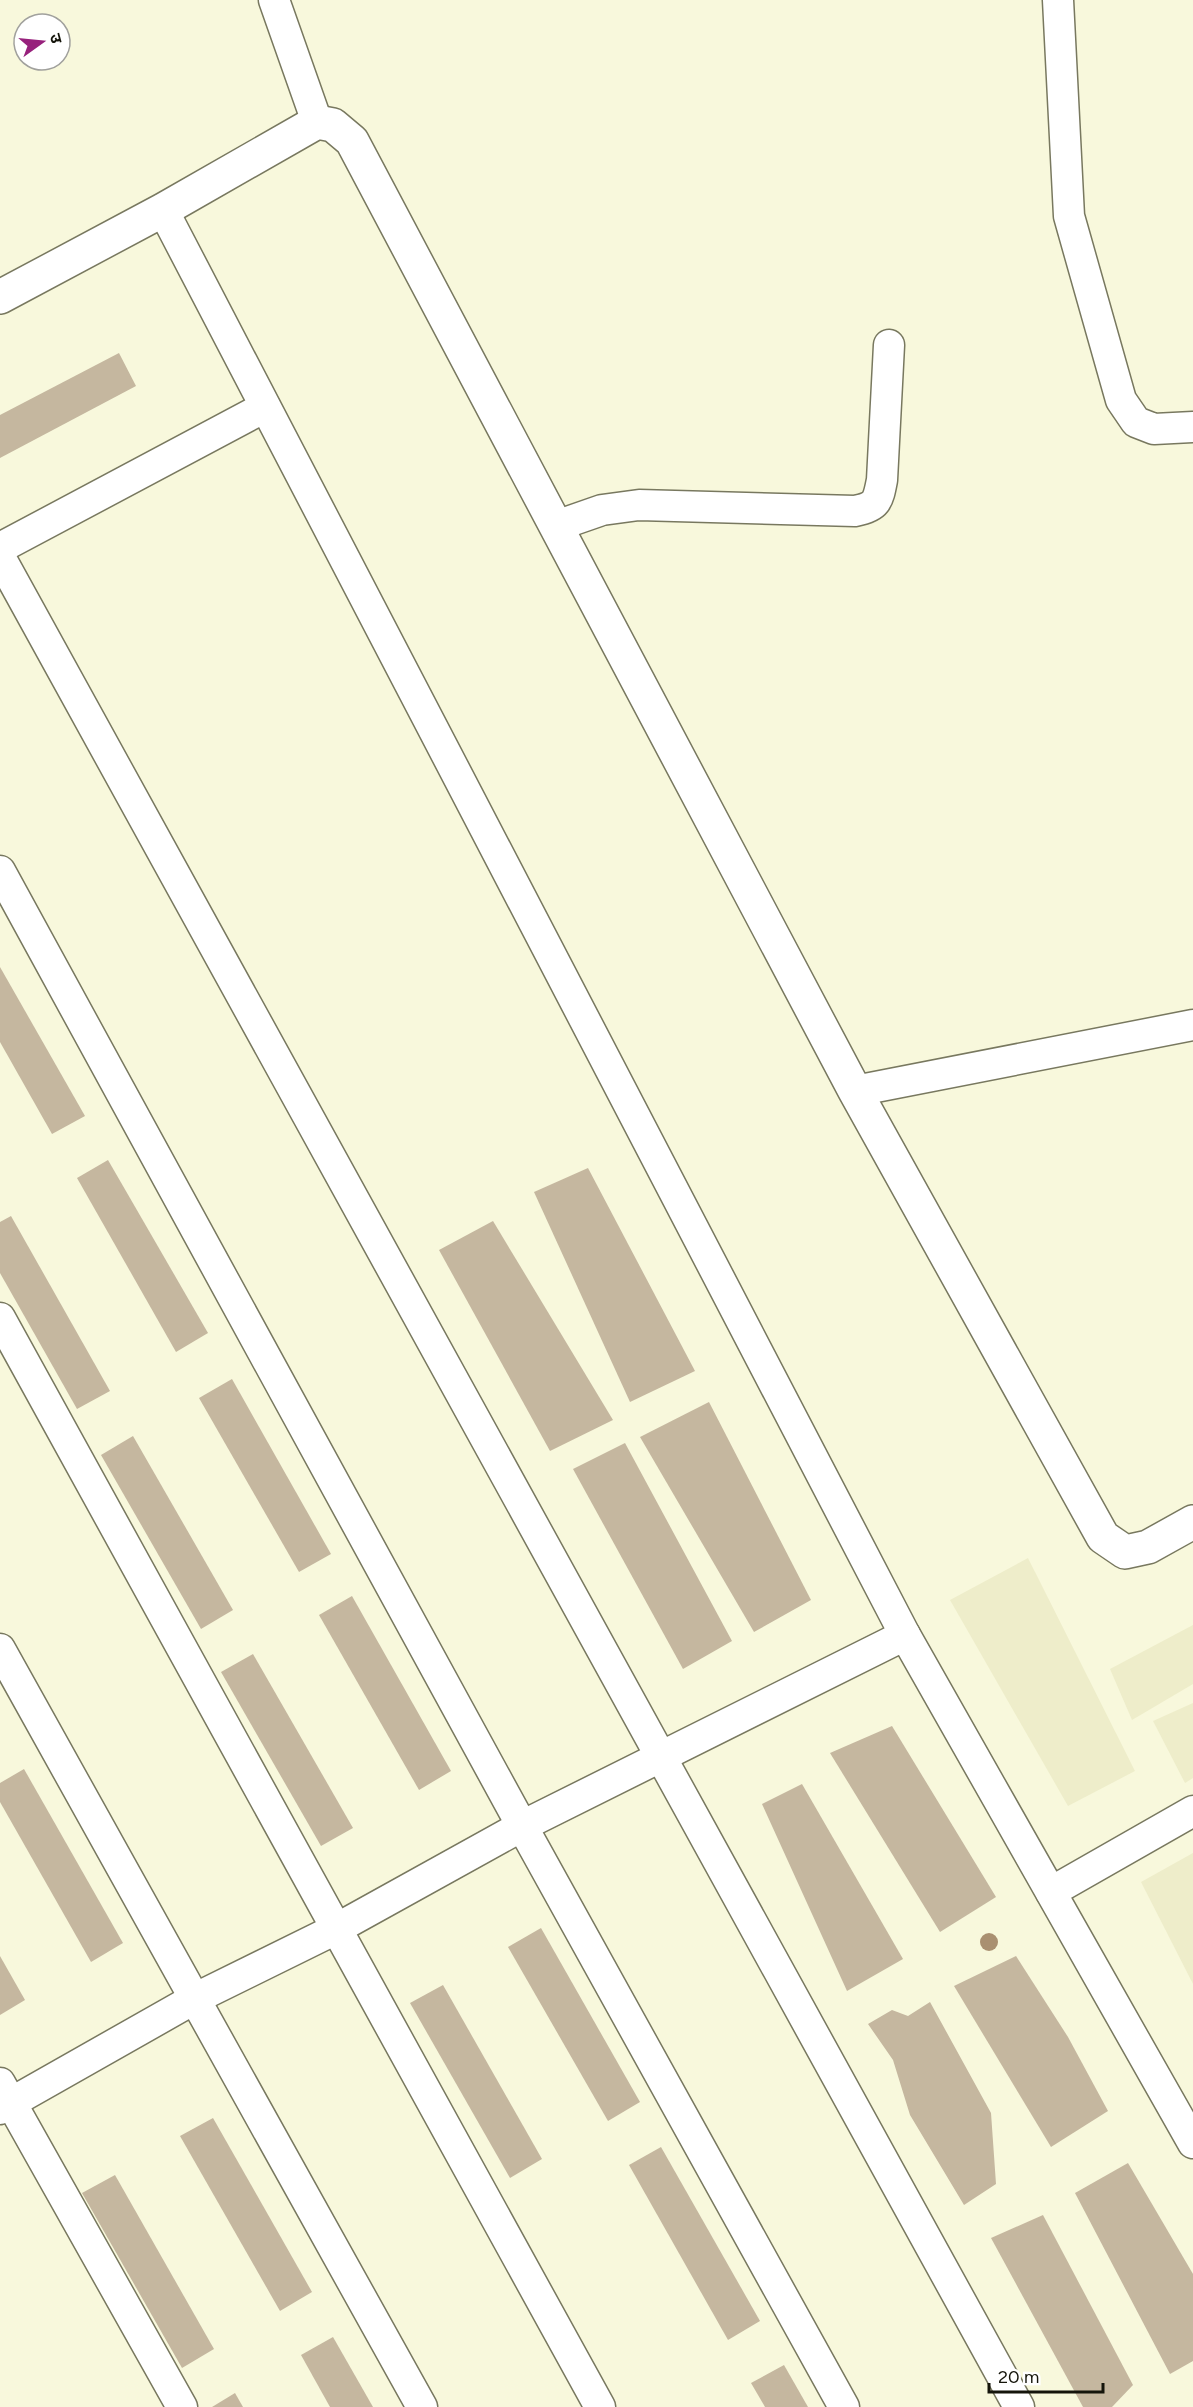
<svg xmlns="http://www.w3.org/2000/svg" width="1193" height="2407" font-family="Figtree,'Noto Sans Devanagari',sans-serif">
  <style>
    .built { fill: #eeedca }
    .building { fill: #c5b79f }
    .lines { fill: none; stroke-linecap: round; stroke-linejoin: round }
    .minor-casing { stroke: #78785f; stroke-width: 33 }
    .tertiary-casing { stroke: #78785f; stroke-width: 36 }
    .minor { stroke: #fff; stroke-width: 30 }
    .tertiary { stroke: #fff; stroke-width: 33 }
    .tree { fill: #a99071 }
  </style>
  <rect width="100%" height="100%" fill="#f8f8dc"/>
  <!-- built -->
  <g class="built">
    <path d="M1028,1558L1135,1771L1068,1806L950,1600Z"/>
    <path d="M1193,1625V1684L1132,1720L1110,1669Z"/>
    <path d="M1193,1703V1778L1185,1783L1153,1721Z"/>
    <path d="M1193,1853V1984L1141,1882Z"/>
  </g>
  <!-- building -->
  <g class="building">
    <path d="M119,353L136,386L0,458V415Z"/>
    <path d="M0,967L85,1116L52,1134L0,1042Z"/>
    <path d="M108,1160L208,1333L176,1352L77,1178Z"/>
    <path d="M588,1168L695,1371L630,1402L534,1192Z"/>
    <path d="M11,1216L110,1391L77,1409L0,1273V1222Z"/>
    <path d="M493,1221L613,1420L550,1451L439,1250Z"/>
    <path d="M232,1379L331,1554L299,1572L199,1398Z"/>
    <path d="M709,1402L811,1600L754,1632L640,1437Z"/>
    <path d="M133,1436L233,1610L201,1629L101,1455Z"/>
    <path d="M625,1443L732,1641L683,1669L573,1469Z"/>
    <path d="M352,1596L451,1771L419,1790L319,1615Z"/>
    <path d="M253,1654L353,1828L321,1846L221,1672Z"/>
    <path d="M892,1726L996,1897L940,1932L830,1753Z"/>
    <path d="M24,1769L123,1943L91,1962L0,1802V1783Z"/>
    <path d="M802,1784L903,1959L847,1991L762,1804Z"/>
    <path d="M541,1928L640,2102L608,2121L508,1947Z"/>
    <path d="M0,1956L25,2000L0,2015Z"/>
    <path d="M1016,1956L1068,2037L1108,2111L1051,2147L954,1986Z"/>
    <path d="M443,1985L542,2159L510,2178L410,2003Z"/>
    <path d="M930,2002L991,2113L996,2184L964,2205L910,2115L893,2060L868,2024L892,2010L908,2016Z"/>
    <path d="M213,2118L312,2292L280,2311L180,2136Z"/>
    <path d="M661,2147L760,2321L728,2340L629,2165Z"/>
    <path d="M1128,2163L1193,2274V2361L1170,2374L1075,2193Z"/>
    <path d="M115,2175L214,2349L182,2368L82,2193Z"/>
    <path d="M1043,2215L1133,2385L1112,2407H1083L991,2238Z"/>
    <path d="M333,2337L373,2407H330L301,2355Z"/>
    <path d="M784,2365L808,2407H765L751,2383Z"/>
    <path d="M235,2393L243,2407H212Z"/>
  </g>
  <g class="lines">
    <!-- minor casing -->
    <g class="minor-casing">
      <g id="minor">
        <path d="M274,0L317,122"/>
        <path d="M1058,0L1069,216L1121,400L1136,422L1154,429L1193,427"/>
        <path d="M163,210L905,1635L1193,2143"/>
        <path d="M556,526L602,510L639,505L855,511C877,507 878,501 882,480L889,345"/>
        <path d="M0,548L265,407"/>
        <path d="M0,557L1019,2407"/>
        <path d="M0,871L522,1826L844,2407"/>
        <path d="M855,1091L1193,1025"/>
        <path d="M0,1318L600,2407"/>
        <path d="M0,1649L422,2407"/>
        <path d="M1051,1892L1193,1811"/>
        <path d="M0,2083L182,2407"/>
        <path d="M0,2109L194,1999L336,1929L522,1826L905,1635"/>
      </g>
    </g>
    <!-- tertiary casing -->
    <g class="tertiary-casing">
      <path id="tertiary" d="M0,297L163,210L317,122L333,125L352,141L855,1091L1103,1537L1125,1552L1148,1547L1193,1522"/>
    </g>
    <!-- minor -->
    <use href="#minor" class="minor"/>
    <!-- tertiary -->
    <use href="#tertiary" class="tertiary"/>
  </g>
  <!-- trees -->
  <circle class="tree" cx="989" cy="1942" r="9"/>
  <!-- north arrow -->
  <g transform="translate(42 42) rotate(75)"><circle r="28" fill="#ffffff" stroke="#a1a19d" stroke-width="1.5"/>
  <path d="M0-4.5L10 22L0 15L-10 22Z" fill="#97217c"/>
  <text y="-9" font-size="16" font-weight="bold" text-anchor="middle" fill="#15150b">उ</text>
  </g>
  <!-- scale -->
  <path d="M989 2383v9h114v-9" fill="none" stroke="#15150b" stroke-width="3"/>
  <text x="998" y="2383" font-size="18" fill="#15150b" stroke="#ffffff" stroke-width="4.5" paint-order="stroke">20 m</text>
</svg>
